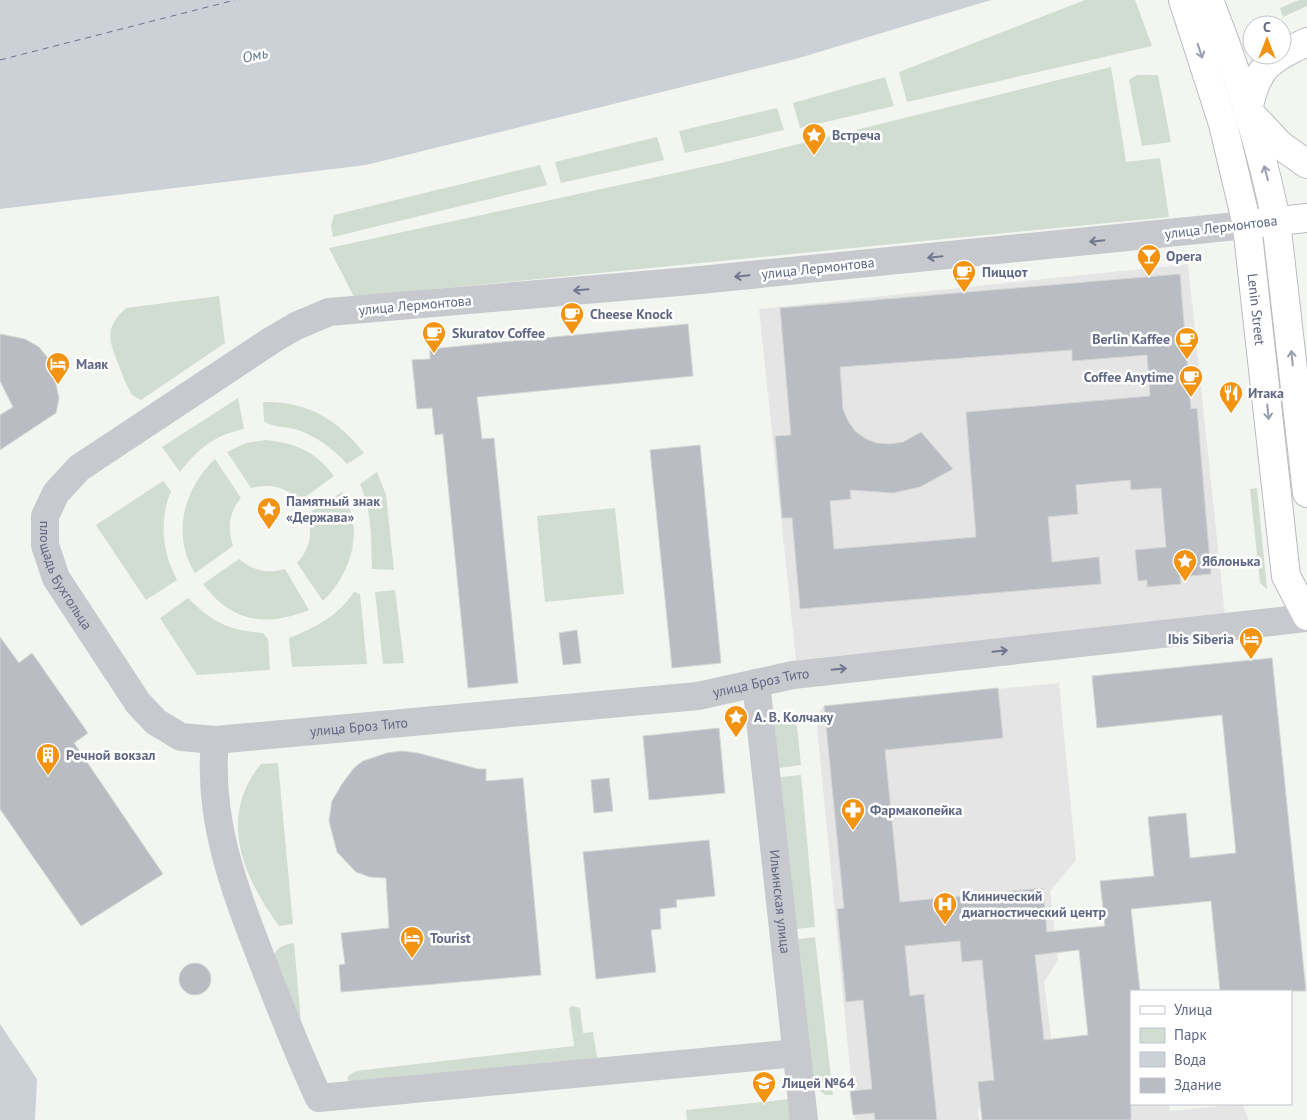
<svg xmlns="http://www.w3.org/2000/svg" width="1307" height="1120" font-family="'PT Sans',sans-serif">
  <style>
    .built { fill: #e4e5e4 }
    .green { fill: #d1ddd1 }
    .water { fill: #ccd0d7 }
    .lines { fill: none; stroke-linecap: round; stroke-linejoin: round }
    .ferry { stroke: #667690; stroke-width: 1; stroke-dasharray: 6 5; stroke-linecap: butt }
    .building { fill: #babcc4; stroke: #d5d6d3; fill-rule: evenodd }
    .major-casing { stroke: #babcc1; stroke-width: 30 }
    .minor { stroke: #c8c9ce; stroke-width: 28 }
    .major { stroke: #fff; stroke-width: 28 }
    .oneway { stroke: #989daf }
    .oneway2 { stroke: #70778f }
    .labels { text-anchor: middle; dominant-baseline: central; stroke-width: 5; stroke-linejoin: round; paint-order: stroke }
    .poi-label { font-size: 14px; font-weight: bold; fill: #616884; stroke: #fff; text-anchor: start }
    .street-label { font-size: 14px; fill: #616884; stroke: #fff }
    .water-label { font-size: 15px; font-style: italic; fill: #667690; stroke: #fff }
  </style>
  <rect width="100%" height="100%" fill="#f3f5f0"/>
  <!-- built -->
  <g class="built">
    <path d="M1188,264L1225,615L796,660L759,309Z"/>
    <path d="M1059,683L1076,860L1050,891L1058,960L1044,982L1059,1099L978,1108L979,1120H855L816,716L824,706Z"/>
    <path d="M1131,1104H1169L1170,1111L1242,1104L1249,1120H982Z"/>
  </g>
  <!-- green -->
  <g class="green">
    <path d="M1085,0H1135L1152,46L907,102L899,72Z"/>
    <path d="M1299,0H1307V6L1283,17L1280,8Z"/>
    <path d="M1111,67L1126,162L1160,158L1169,217L354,297L329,248L721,163Z"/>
    <path d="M1137,75H1158L1171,142L1142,146L1129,80Z"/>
    <path d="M885,77L894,106L800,128L793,103Z"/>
    <path d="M777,108L784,130L685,153L679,131Z"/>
    <path d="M657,137L664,160L561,183L555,162Z"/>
    <path d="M540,165L547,185L333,237L331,226L334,215Z"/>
    <path d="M219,296L225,343L141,400L132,395C126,385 122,374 118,363C108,338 105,328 126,308Z"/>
    <path d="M238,398L244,429C214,435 198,449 180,472L162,447Z"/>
    <path d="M263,402C307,401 337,419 364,453L347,464C333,449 318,437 298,430C288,426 272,428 264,421Z"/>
    <path d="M266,440C296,443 316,452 334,476L301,500C285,487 271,483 251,488L227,452L246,443Z"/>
    <path d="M215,459L241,498C228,513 228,529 233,546L195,573C171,534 184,489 215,459Z"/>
    <path d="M377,472L386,495L394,570L372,569C371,541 372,510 360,484Z"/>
    <path d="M163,481L171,491C159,521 162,552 177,580L146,600L96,525Z"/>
    <path d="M1257,488L1267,589L1260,583L1250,489Z"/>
    <path d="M342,492C365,528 352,573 323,601L297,563C310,549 314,533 306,515Z"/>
    <path d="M615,508L624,594L545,602L537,516Z"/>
    <path d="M239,559C254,571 267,574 285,569L309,610C266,627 232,623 203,584Z"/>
    <path d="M395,590L404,663L383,664L375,592Z"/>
    <path d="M354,592L360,594L367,664L292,667L289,638C315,628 338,616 354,592Z"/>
    <path d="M188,598C213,623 228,630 263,633L268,639L270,670L197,675L160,618Z"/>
    <path d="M796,717L801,765L779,768L774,719Z"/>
    <path d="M278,763L293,924L279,926C243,877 217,817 261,764Z"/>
    <path d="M801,775L815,927L796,929L780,777Z"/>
    <path d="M815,937L833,1095H826L813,1087L798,939Z"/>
    <path d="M294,943L302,1034L272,959C276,947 283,945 294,943Z"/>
    <path d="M572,1006L580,1008L583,1033L593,1032L598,1063L354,1086L348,1081V1076L356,1071L574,1046L569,1008Z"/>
    <path d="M790,1099L792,1120H687L686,1110Z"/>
  </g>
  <!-- water -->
  <g class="water">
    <path d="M0,0H991L799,58L366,165L0,209Z"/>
    <path d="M0,1024L37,1079L35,1120H0Z"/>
  </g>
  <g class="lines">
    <!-- ferry -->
    <path class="ferry" d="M0,60L235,0"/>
  </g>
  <!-- building -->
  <g class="building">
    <path d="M1180,274L1191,409L1197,408L1211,574L1180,577L1181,584L1147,587V580L1138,581L1135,550L1166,547L1161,488L1131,490L1130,480L1076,485L1078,514L1048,517L1052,562L1099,557L1101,584L800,609L792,518H782L775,436L791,435L780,308ZM1072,350V361L1147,355L1150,396L966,412L976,537L834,549L830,501L851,499L850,490L893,493L920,487L953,469L921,432L903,442L890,444L877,443L866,439L855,431L848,421L843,409L840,367Z"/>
    <path d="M688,324L693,376L477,397L482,439L494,438L518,683L468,688L443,434L435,435L432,408L417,409L412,360L430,359V349Z"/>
    <path d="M0,334L25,339L39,347L51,362L59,398L56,413L0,450V415L13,407L0,381Z"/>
    <path d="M700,445L721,663L672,668L650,450Z"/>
    <path d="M577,630L581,663L563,665L559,633Z"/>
    <path d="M0,637L19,663L32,653L88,733L74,743L163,874L81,926L0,809Z"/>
    <path d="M1272,658L1306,991H1220L1211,901L1131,909L1140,991H1131V1120H982L978,1082L994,1080L982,960L962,962L960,941L905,946L910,996L924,994L937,1120H875L874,1113L853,1115L850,1091L872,1089L863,1000L846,1002L837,909L844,908L824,706L998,688L1003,738L885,750L900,902L1043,888L1047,932L1105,926L1100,881L1154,876L1148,817L1186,813L1190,858L1236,853L1222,715L1097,728L1092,676ZM1079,950L1088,1035L1044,1040L1035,955Z"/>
    <path d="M719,728L725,793L649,800L643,736Z"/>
    <path d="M401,751L418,753L478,769H486V781L523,778L541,975L341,992L339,965L345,964L341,933L389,928L386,878L370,877L356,872L337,852L329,821L332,801L342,784L354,768L363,761L387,753Z"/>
    <path d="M609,778L613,811L594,813L591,780Z"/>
    <path d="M709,840L715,896L676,900L677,907L660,909L661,929L651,930L656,972L596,979L583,852Z"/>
    <circle cx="195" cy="979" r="16"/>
  </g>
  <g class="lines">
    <!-- major casing -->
    <g class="major-casing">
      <g id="major">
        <path id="s3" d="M1183,0L1223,124L1247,225L1286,576L1307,616"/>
        <path d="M1209,0C1237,71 1261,145 1276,221L1307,493"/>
        <path d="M1248,111C1256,68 1268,60 1307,42"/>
        <path d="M1251,114L1280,145L1307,164"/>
        <path d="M1259,223L1307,218"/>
      </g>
    </g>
    <!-- minor -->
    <g class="minor">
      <path id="s1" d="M1247,225L690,281L329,312L296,326L272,340L79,468L56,493L45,516V545L56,578L138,703L156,722L181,737L215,740L698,696L793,675L1307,618"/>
      <path id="s2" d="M756,683L804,1120"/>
      <path d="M215,740C207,822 236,893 265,968C282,1012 299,1055 319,1098L797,1053"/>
    </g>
    <!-- major -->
    <use href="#major" class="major"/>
  </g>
  <!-- one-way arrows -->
  <defs><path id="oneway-shaft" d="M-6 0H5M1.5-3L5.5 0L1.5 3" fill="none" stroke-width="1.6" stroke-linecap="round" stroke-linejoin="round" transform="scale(1.25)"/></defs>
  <g class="oneway">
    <use href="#oneway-shaft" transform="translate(1200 51) rotate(72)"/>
    <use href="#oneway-shaft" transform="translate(1266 173) rotate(-105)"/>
    <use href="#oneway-shaft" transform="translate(1292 358) rotate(-96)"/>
    <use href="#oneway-shaft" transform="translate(1268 412) rotate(84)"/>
  </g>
  <g class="oneway2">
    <use href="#oneway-shaft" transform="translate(1097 241) rotate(174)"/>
    <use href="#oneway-shaft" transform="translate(935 257) rotate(174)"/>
    <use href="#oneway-shaft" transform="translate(742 276) rotate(174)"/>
    <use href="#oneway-shaft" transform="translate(581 290) rotate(175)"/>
    <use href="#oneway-shaft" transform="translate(1000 651) rotate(-6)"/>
    <use href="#oneway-shaft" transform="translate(839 669) rotate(-6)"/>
  </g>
  <!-- icons -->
  <defs>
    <g id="sight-pin" transform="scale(1.25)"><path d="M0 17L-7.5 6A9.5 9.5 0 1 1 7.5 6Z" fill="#f29312" stroke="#fff"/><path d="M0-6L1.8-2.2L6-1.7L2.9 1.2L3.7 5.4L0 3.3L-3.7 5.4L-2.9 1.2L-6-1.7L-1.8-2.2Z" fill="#fff"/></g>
    <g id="bar-pin" transform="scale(1.25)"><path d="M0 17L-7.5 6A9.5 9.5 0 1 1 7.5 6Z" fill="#f29312" stroke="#fff"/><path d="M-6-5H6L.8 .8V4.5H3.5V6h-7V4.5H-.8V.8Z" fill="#fff"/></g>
    <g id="cafe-pin" transform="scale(1.25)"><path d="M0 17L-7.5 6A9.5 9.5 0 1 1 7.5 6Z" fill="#f29312" stroke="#fff"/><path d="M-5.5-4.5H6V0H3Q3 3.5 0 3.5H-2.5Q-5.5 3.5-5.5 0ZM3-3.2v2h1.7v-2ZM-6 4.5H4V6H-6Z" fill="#fff"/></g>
    <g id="hotel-pin" transform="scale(1.25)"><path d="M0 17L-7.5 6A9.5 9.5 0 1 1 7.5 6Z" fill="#f29312" stroke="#fff"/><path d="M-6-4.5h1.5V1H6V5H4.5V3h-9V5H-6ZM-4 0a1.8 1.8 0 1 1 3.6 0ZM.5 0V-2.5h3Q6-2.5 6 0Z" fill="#fff"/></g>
    <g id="restaurant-pin" transform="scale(1.25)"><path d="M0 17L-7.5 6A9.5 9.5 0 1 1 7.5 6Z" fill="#f29312" stroke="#fff"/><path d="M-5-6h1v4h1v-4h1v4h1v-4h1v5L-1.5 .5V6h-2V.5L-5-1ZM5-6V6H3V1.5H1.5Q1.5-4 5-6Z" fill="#fff"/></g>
    <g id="building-pin" transform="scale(1.25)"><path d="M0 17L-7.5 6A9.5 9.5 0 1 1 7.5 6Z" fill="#f29312" stroke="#fff"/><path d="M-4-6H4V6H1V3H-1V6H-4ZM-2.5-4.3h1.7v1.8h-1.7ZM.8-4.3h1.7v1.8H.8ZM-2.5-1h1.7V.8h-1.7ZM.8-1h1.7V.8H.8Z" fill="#fff"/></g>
    <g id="pharmacy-pin" transform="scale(1.25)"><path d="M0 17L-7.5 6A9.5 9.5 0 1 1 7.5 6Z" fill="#f29312" stroke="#fff"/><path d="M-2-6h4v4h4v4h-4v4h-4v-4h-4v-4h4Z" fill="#fff"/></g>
    <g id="hospital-pin" transform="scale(1.25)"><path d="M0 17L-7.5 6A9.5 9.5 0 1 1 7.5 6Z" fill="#f29312" stroke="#fff"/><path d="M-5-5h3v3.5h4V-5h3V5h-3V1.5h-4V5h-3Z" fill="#fff"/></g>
    <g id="school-pin" transform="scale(1.25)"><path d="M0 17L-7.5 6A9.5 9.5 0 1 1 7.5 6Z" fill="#f29312" stroke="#fff"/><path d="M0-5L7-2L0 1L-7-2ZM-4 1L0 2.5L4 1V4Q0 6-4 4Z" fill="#fff"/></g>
  </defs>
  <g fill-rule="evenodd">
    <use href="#sight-pin" x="814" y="135"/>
    <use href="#bar-pin" x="1149" y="256"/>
    <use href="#cafe-pin" x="964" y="272"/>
    <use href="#cafe-pin" x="572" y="314"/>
    <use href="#cafe-pin" x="434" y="333"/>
    <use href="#cafe-pin" x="1187" y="339"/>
    <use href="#hotel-pin" x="58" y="364"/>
    <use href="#cafe-pin" x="1191" y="377"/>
    <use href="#restaurant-pin" x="1231" y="393"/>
    <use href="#sight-pin" x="269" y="509"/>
    <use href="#sight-pin" x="1185" y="561"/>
    <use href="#hotel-pin" x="1251" y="639"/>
    <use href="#sight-pin" x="736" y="717"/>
    <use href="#building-pin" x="48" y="755"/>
    <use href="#pharmacy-pin" x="853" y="810"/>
    <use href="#hospital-pin" x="945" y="904"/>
    <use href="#hotel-pin" x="412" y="938"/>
    <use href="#school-pin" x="764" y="1083"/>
  </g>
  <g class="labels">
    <!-- poi labels -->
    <g class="poi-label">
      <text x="832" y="135">Встреча</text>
      <text x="1166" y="256">Opera</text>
      <text x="982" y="272">Пиццот</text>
      <text x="590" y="314">Cheese Knock</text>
      <text x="452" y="333">Skuratov Coffee</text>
      <text x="1170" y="339" text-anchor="end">Berlin Kaffee</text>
      <text x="76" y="364">Маяк</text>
      <text x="1174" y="377" text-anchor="end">Coffee Anytime</text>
      <text x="1248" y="393">Итака</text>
      <text x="286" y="501">Памятный знак<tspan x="286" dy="16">«Держава»</tspan></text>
      <text x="1202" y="561">Яблонька</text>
      <text x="1234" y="639" text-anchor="end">Ibis Siberia</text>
      <text x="754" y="717">А. В. Колчаку</text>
      <text x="66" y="755">Речной вокзал</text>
      <text x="870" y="810">Фармакопейка</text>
      <text x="962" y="896">Клинический<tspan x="962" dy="16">диагностический центр</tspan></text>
      <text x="430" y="938">Tourist</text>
      <text x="782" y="1083">Лицей №64</text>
    </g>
    <!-- street labels -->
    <g class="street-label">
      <text transform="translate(1221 227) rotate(-7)">улица Лермонтова</text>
      <text transform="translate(818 268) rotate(-6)">улица Лермонтова</text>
      <text transform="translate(415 305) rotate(-5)">улица Лермонтова</text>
      <text stroke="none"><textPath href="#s3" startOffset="319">Lenin Street</textPath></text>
      <text stroke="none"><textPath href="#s1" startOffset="1341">площадь Бухгольца</textPath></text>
      <text stroke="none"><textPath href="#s1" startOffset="2129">улица Броз Тито</textPath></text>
      <text stroke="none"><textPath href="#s1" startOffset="1724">улица Броз Тито</textPath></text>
      <text stroke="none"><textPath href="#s2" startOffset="220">Ильинская улица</textPath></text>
    </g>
    <!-- water labels -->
    <g class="water-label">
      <text transform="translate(255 55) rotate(-12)">Омь</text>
    </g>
  </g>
  <!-- legend -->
  <rect x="1130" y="990" width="162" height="115" fill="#ffffff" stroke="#c0c3ce"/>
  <rect x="1140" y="1006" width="25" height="8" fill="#ffffff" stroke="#c0c3ce"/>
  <text x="1174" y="1015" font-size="15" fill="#616884">Улица</text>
  <rect x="1140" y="1028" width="25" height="15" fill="#d1ddd1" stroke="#c0c3ce"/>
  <text x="1174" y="1040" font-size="15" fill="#616884">Парк</text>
  <rect x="1140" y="1052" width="25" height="15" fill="#ccd0d7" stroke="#c0c3ce"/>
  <text x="1174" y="1065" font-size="15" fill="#616884">Вода</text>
  <rect x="1140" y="1078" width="25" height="15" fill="#babcc4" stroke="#c0c3ce"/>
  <text x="1174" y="1090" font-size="15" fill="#616884">Здание</text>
  <!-- north arrow -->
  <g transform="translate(1267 40)"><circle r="24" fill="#ffffff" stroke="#c0c3ce"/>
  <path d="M0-4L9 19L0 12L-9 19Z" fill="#f29312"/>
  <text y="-8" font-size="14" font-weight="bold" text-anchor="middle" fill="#616884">С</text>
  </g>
</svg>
